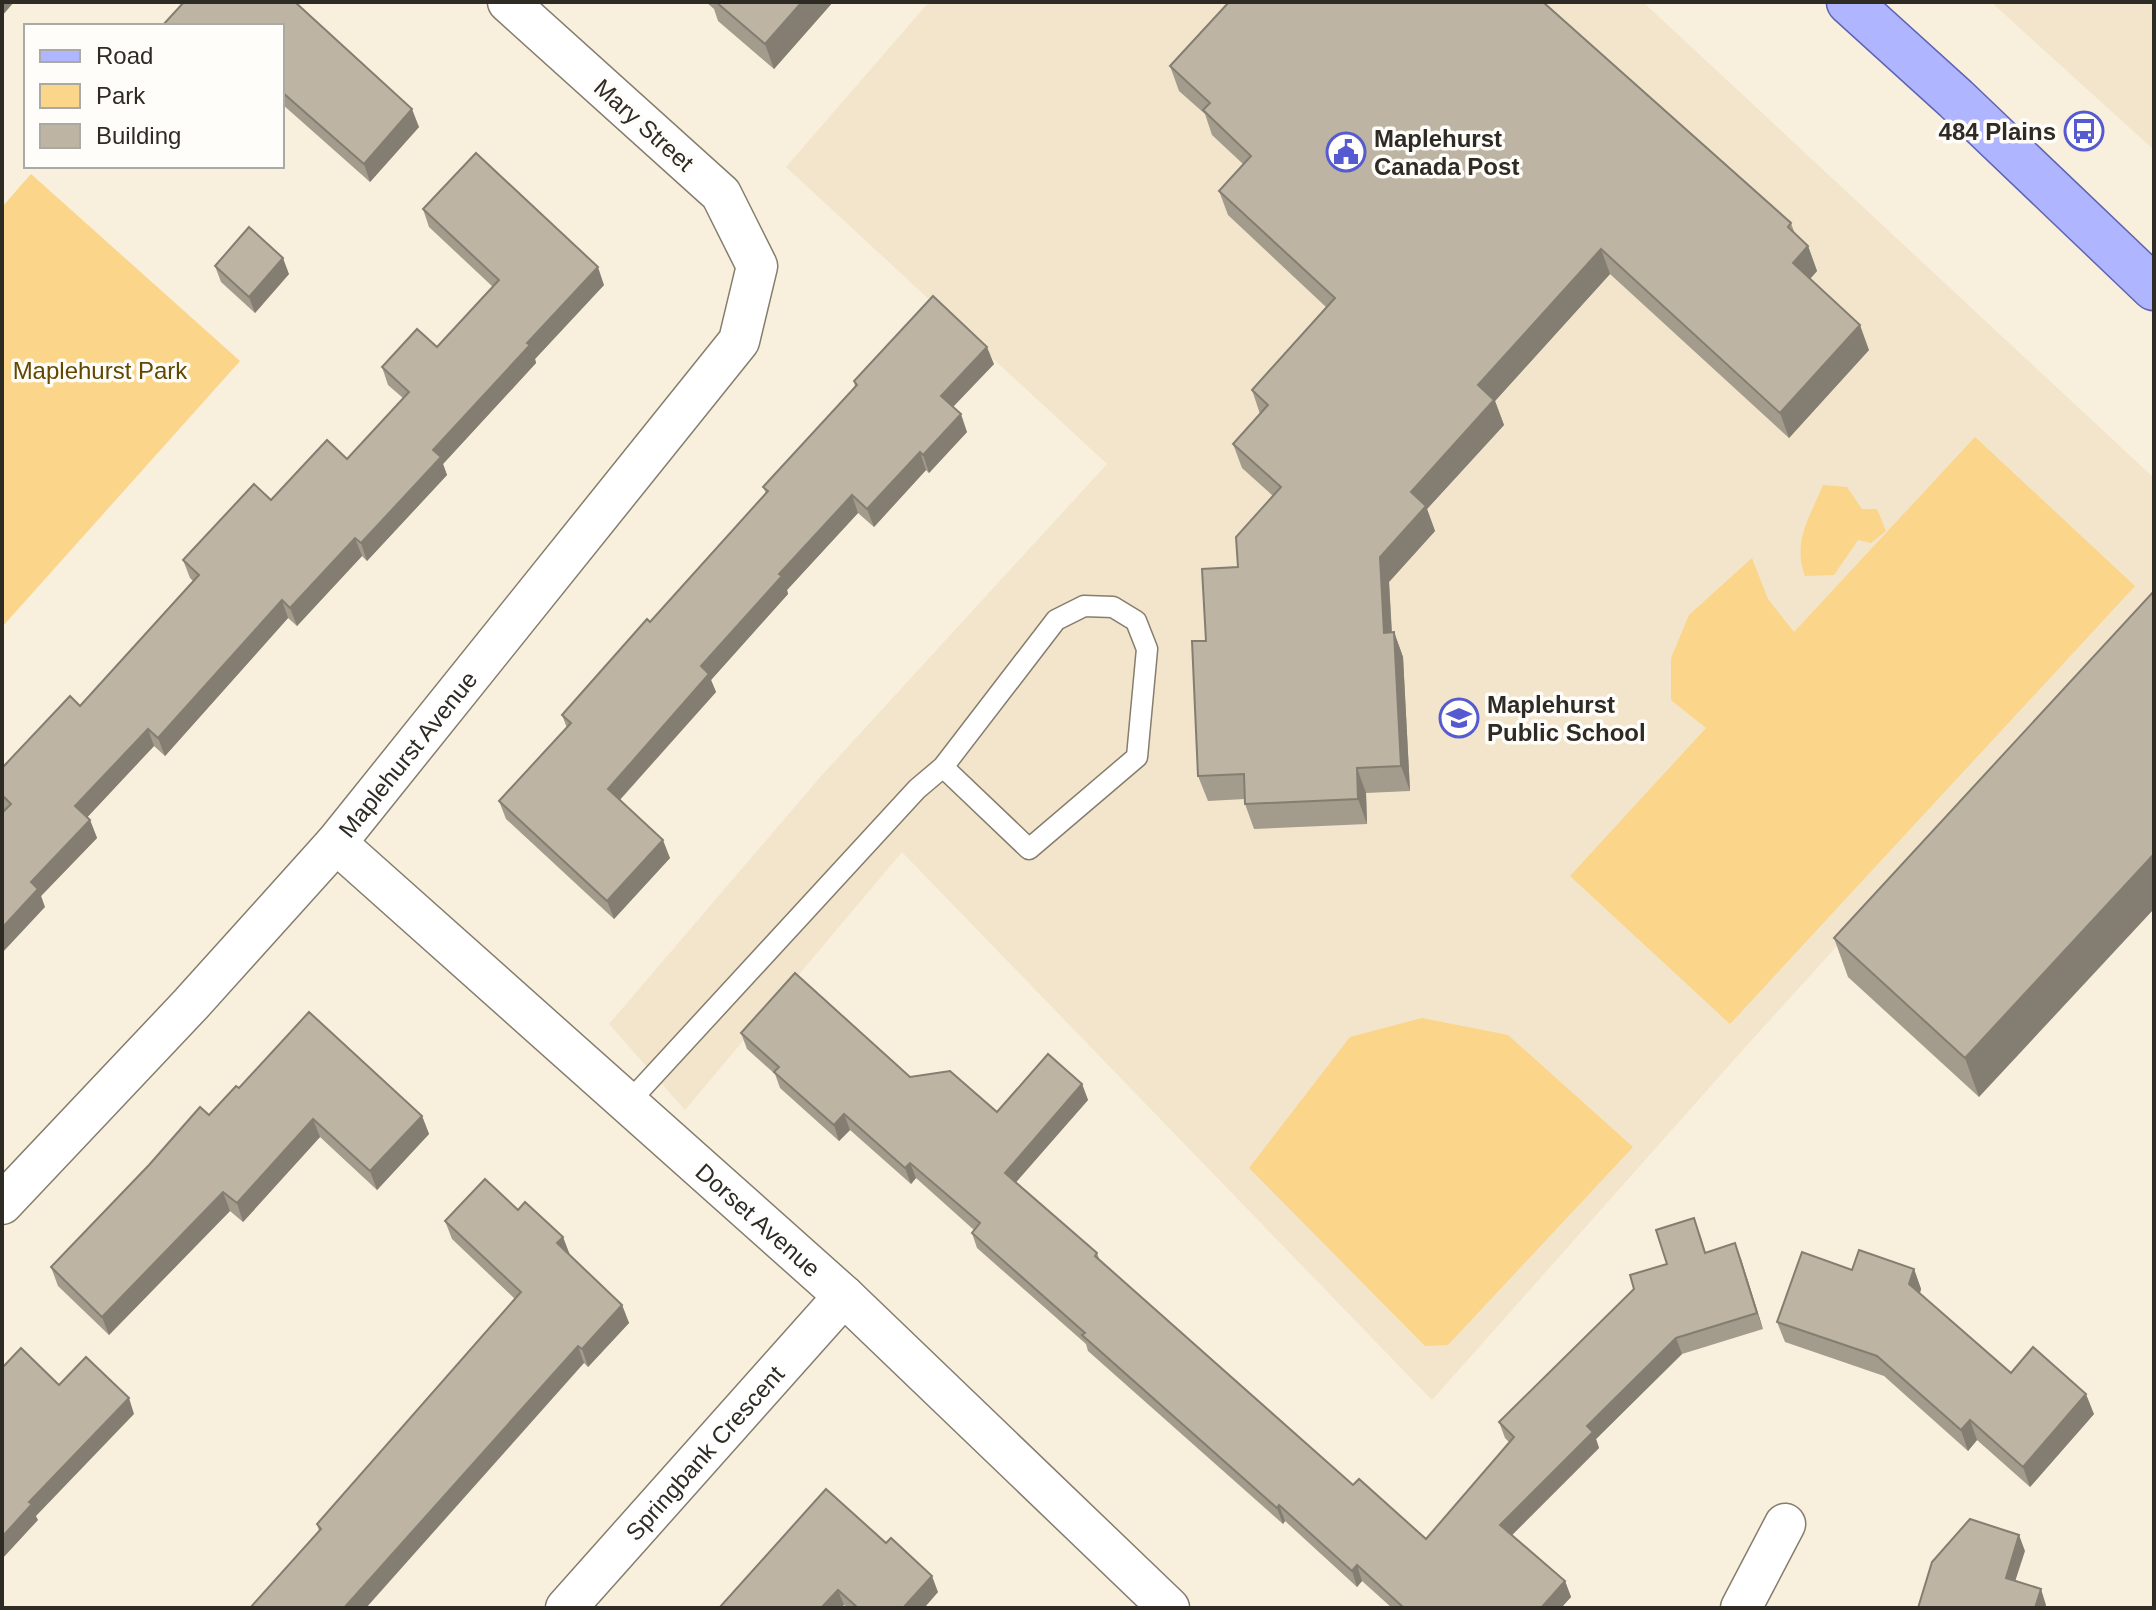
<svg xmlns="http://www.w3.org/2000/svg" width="2156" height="1610" font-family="Helvetica,sans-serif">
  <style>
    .built { fill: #f2e5cb }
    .green { fill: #fbd589 }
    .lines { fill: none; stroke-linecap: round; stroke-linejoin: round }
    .service-casing { stroke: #857d6d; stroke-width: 23 }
    .minor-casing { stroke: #857d6d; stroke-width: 43 }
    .primary-casing { stroke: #5f64b2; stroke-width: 47 }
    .service { stroke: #fff; stroke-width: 20 }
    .minor { stroke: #fff; stroke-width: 40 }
    .primary { stroke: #afb5fe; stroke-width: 44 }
    .wall { fill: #a39b8c }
    .shaded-wall { fill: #847e72 }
    .building { fill: #bdb4a3; stroke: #847e72; stroke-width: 2 }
    .labels { text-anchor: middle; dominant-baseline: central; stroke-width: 7; stroke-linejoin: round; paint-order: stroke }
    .street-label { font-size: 24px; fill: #2e2a24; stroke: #fffdfa }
    .poi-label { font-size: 24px; font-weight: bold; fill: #2e2a24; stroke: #fffdfa; text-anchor: start }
    .park-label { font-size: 24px; fill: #634800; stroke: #fffdfa }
  </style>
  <rect width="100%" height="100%" fill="#f9efdd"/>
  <!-- built -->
  <g class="built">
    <path d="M929,2H1643L2154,478V597L1749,1043L1432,1400L902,852L685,1110L609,1024L822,775L1107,464L786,167Z"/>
    <path d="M1991,2H2154V150Z"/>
  </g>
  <!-- green -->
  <g class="green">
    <path d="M31,174L240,361L2,627V207Z"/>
    <path d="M1975,437L2135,586L1730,1024L1570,876L1706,728L1671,700V658L1689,615L1752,558L1768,599L1794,632Z"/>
    <path d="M1823,485L1847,487L1862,509H1877L1886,531L1871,543L1858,540L1834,575L1805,576C1792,542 1810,517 1823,485Z"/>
    <path d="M1422,1018L1508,1035L1633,1147L1448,1345L1425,1346L1249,1168L1350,1037Z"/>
  </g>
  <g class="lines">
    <!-- service casing -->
    <g class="service-casing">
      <path id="service" d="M628,1103L917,789L943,767L1056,620L1084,606L1113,607L1136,621L1147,649L1137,757L1029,849L943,767"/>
    </g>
    <!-- minor casing -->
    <g class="minor-casing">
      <g id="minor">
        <path id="s1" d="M336,843L844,1296L1169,1608"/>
        <path id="s2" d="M2,1204L191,1004L336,843L739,341L757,266L721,194L508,2"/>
        <path id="s3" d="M566,1608L844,1296"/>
        <path d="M1741,1608L1785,1524"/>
      </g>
    </g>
    <!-- primary casing -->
    <g class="primary-casing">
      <path id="primary" d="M1849,2L1956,99L2154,288"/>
    </g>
    <!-- service -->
    <use href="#service" class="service"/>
    <!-- minor -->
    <use href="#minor" class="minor"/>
    <!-- primary -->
    <use href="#primary" class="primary"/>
  </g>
  <!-- wall -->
  <g class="wall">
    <path d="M706,2H833L774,69L718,21L714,9Z"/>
    <path d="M282,26L419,127L370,182L282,104Z"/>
    <path d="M1170,66L1791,223L1795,234L1808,246L1817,271L1810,279L1869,350L1789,438L1610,274L1495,401L1504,425L1427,509L1435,531L1389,582L1392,632H1394L1403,657L1410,791L1366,793L1367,824L1254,829L1245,804V799L1208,801L1198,776L1206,641L1238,567L1273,496L1242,468L1233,444L1260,414L1252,390L1326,307L1228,215L1219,191L1243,164L1212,135L1205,114L1179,91Z"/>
    <path d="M423,209L604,285L535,359L536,363L443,464L447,475L367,561L362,556L297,626L288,618L165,756L154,746L87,817L90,820L97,838L41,896L45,907L5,810L2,807V768L80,706L193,581L190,578L183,560L271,500L347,459L403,398L388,385L382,367L437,347L493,287L429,227Z"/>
    <path d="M215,266L289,274L255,313L221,282Z"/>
    <path d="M994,364L953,407L967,432L929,473L926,470L874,527L858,513L787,590L788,594L711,680L716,692L620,800L670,858L614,919L506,819L499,801L567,728L562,715L650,622L766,493L763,487L855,387L854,381Z"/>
    <path d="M2154,591L1979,1097L1848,977L1834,938Z"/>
    <path d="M741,1033L910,1077L997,1112L1082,1084L1088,1100L1016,1182L1097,1253L1100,1261L1353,1485L1426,1539L1510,1443L1505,1438L1499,1422L1700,1234L1706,1253L1741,1259L1763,1329L1682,1354L1596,1439L1599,1448L1512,1535L1565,1581L1571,1597L1561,1608H1392L1362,1581L1357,1587L1285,1521L1283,1524L1088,1351L1086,1344L977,1248L972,1233L974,1230L916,1178L911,1184L850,1130L839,1141L780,1088L775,1074L747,1049Z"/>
    <path d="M239,1088L422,1116L429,1134L377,1190L320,1137L243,1222L230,1211L109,1335L58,1286L51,1267Z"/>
    <path d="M518,1210L563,1237L569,1255L622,1305L629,1323L588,1367L584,1363L319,1531L317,1524L515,1299L452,1239L445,1221Z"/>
    <path d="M1914,1269L1921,1289L1920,1294L2011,1373L2094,1414L2030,1487L1977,1440L1968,1451L1884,1376L1785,1342L1777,1322L1852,1270Z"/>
    <path d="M826,1489L938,1592L924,1608H847L844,1605L719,1608Z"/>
  </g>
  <!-- shaded-wall -->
  <g class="shaded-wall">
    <path d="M2,2H14L2,16Z"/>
    <path d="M802,2H833L774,69L765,44Z"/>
    <path d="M412,109L419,127L370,182L364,164Z"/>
    <path d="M1808,246L1817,271L1802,288L1793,263Z"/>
    <path d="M1601,249L1610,274L1495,401L1504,425L1427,509L1435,531L1389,582L1393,658L1384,633L1380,557L1411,492L1478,385Z"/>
    <path d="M283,258L289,274L255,313L249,297Z"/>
    <path d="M598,267L604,285L535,359L536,363L443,464L447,475L367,561L361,543L433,450L527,343Z"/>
    <path d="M1860,325L1869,350L1789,438L1780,413Z"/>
    <path d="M987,347L994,364L947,413L941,396Z"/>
    <path d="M961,414L967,432L929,473L923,455Z"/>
    <path d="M920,452L926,470L874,527L867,509Z"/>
    <path d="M852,495L858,513L787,590L788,594L711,680L716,692L614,806L608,789L701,666L779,574Z"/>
    <path d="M355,538L362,556L297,626L290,608Z"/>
    <path d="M282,600L288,618L165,756L158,738Z"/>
    <path d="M1394,632L1403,657L1410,791L1401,766Z"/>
    <path d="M148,729L154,746L82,823L75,806Z"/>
    <path d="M1357,768L1366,793L1367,824L1358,799Z"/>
    <path d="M90,820L97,838L41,896L45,907L2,953V928L31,882Z"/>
    <path d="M663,840L670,858L614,919L607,901Z"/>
    <path d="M2154,854V909L1979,1097L1965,1058Z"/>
    <path d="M1082,1084L1088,1100L1011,1188L1005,1173Z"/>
    <path d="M844,1114L850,1130L839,1141L834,1125Z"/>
    <path d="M422,1116L429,1134L377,1190L370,1171Z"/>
    <path d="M313,1119L320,1137L243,1222L237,1203Z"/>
    <path d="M910,1163L916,1178L911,1184L905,1168Z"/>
    <path d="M223,1192L230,1211L109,1335L102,1317Z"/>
    <path d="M563,1237L570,1255L563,1261L557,1243Z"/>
    <path d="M1735,1243L1741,1259L1763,1329L1757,1313Z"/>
    <path d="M1914,1269L1921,1289L1916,1304L1909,1284Z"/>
    <path d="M622,1305L629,1323L588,1367L582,1349Z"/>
    <path d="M1676,1338L1682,1354L1596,1439L1599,1448L1506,1541L1500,1525L1587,1426Z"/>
    <path d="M578,1346L584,1363L366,1608H344Z"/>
    <path d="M2086,1394L2094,1414L2030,1487L2023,1467Z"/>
    <path d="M129,1398L134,1414L36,1516L38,1520L2,1559V1537L29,1502Z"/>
    <path d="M1970,1420L1977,1440L1968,1451L1961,1430Z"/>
    <path d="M1279,1505L1285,1521L1283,1524L1277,1508Z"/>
    <path d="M2019,1535L2025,1551L2011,1594L2006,1578Z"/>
    <path d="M1357,1565L1362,1581L1357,1587L1352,1571Z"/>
    <path d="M932,1576L938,1592L924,1608H903Z"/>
    <path d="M1565,1581L1571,1597L1561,1608H1541Z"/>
    <path d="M2041,1589L2046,1605L2045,1608H2035Z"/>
    <path d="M838,1590L844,1605L841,1608H821Z"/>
  </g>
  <!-- building -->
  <g class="building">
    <path d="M184,2H295L412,109L364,164L282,92V26H162Z"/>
    <path d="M716,2H802L765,44Z"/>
    <path d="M1229,2H1543L1791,223L1788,227L1808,246L1793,263L1860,325L1780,413L1601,249L1478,385L1494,400L1411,492L1426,506L1380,557L1384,633L1394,632L1401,766L1357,768L1358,799L1245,804L1244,774L1198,776L1192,641H1206L1202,569L1238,567L1236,537L1281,487L1233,444L1268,405L1252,390L1335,298L1219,191L1251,156L1203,110L1210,103L1170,66Z"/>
    <path d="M476,153L598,267L527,343L530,345L433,450L441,457L361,543L355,538L290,608L282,600L158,738L148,729L75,806L90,820L31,882L38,889L2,928V813L11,804L2,795V768L70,696L80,706L199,575L183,560L254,484L271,500L327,440L347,459L409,392L382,367L417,329L437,347L499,280L423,209Z"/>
    <path d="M249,227L283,258L249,297L215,266Z"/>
    <path d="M933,296L987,347L941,396L961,414L923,455L920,452L867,509L852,495L779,574L782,576L701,666L709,674L608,789L663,840L607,901L499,801L571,723L562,715L647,619L650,622L768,491L763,487L857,385L854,381Z"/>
    <path d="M2154,591V854L1965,1058L1834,938Z"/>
    <path d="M795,973L910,1077L950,1071L997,1112L1048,1054L1082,1084L1005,1173L1097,1253L1095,1256L1353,1485L1359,1479L1426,1539L1514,1437L1499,1422L1634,1289L1630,1275L1667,1264L1656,1230L1694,1218L1705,1253L1735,1243L1757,1313L1676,1338L1587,1426L1593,1432L1500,1525L1565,1581L1541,1608H1404L1357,1565L1352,1571L1279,1505L1277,1508L1082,1335L1085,1333L972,1233L980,1223L910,1163L905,1168L844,1114L834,1125L774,1072L779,1067L741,1033Z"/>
    <path d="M309,1012L422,1116L370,1171L313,1119L237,1203L223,1192L102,1317L51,1267L149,1165L200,1107L209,1115L236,1086L239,1088Z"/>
    <path d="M485,1179L518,1210L525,1202L563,1237L557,1243L622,1305L582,1349L578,1346L344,1608H250L321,1529L317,1524L521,1292L445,1221Z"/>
    <path d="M1859,1250L1914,1269L1909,1284L2011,1373L2033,1347L2086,1394L2023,1467L1970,1420L1961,1430L1877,1356L1777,1322L1802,1252L1852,1270Z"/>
    <path d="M21,1348L59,1385L86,1357L129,1398L29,1502L32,1504L2,1537V1368Z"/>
    <path d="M826,1489L886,1543L891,1538L932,1576L903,1608H858L838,1590L821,1608H719Z"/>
    <path d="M1970,1519L2019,1535L2006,1578L2041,1589L2035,1608H1918L1932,1562Z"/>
  </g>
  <!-- icons -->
  <defs>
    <g id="bus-ring" transform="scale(2)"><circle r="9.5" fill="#fffdfa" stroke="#565ad1" stroke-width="1.5"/><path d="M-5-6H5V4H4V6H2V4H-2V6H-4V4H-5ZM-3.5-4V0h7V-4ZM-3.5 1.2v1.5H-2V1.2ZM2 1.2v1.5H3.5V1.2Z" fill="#565ad1"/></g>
    <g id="civic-ring" transform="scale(2)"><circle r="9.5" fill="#fffdfa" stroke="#565ad1" stroke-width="1.5"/><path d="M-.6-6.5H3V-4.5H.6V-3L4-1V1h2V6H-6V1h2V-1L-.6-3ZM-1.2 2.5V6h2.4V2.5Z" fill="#565ad1"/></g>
    <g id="school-ring" transform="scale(2)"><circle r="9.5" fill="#fffdfa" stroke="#565ad1" stroke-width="1.5"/><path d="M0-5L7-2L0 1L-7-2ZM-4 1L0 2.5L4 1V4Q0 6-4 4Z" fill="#565ad1"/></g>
  </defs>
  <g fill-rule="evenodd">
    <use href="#bus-ring" x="2084" y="131"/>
    <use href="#civic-ring" x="1346" y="152"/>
    <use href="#school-ring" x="1459" y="718"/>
  </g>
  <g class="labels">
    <!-- street labels -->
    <g class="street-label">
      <text transform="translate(644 125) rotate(42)">Mary Street</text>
      <text stroke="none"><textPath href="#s2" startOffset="606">Maplehurst Avenue</textPath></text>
      <text stroke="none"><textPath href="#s1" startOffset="566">Dorset Avenue</textPath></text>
      <text stroke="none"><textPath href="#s3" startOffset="208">Springbank Crescent</textPath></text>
    </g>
    <!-- poi labels -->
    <g class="poi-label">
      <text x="2056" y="131" text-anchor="end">484 Plains</text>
      <text x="1374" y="138">Maplehurst<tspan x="1374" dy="28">Canada Post</tspan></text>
      <text x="1487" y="704">Maplehurst<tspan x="1487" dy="28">Public School</tspan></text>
    </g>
    <!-- park labels -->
    <g class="park-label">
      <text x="100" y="370">Maplehurst Park</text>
    </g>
  </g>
  <!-- border -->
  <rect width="2156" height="1610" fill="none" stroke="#2e2a24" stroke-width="8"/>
  <!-- legend -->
  <rect x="24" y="24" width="260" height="144" fill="#fffdfa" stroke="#aba9a4" stroke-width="2"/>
  <rect x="40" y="50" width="40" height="12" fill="#afb5fe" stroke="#aba9a4" stroke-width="2"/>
  <text x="96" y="64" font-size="24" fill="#2e2a24">Road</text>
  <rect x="40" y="84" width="40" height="24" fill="#fbd589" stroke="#aba9a4" stroke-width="2"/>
  <text x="96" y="104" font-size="24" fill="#2e2a24">Park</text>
  <rect x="40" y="124" width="40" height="24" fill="#bdb4a3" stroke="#aba9a4" stroke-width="2"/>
  <text x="96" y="144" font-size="24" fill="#2e2a24">Building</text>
</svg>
